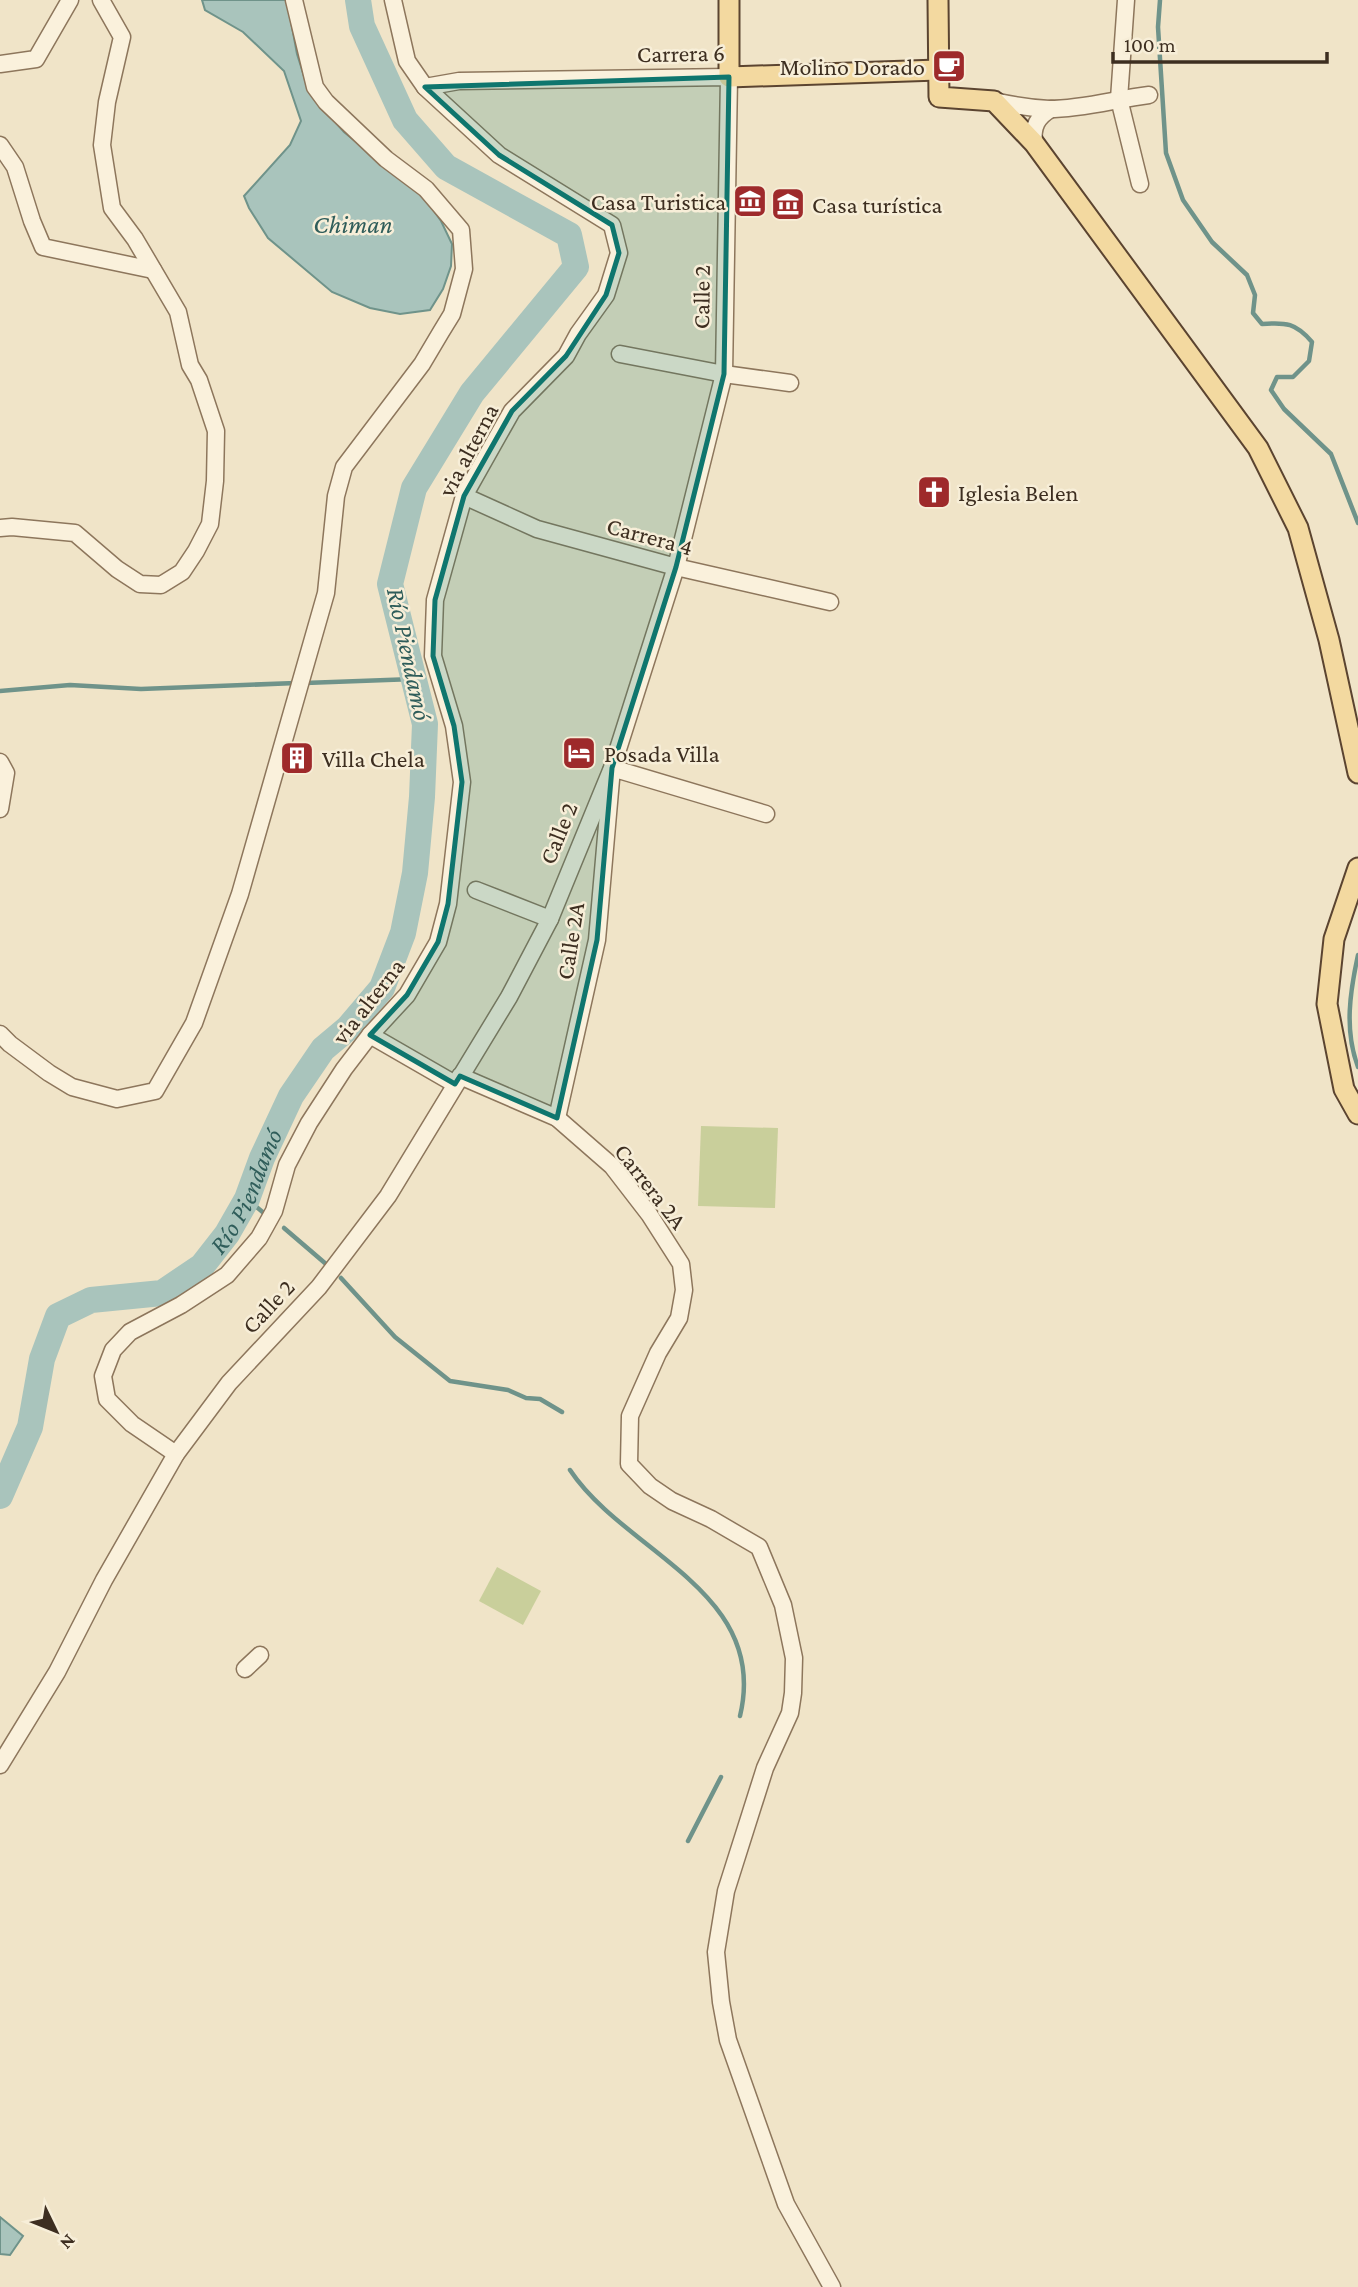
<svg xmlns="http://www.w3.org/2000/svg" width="1358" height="2287" font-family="'Crimson Pro',serif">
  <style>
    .green { fill: #c9cf9b }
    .water { fill: #a9c4bc; stroke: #6f938a; stroke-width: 2 }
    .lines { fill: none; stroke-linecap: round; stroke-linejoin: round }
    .stream { stroke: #6f938a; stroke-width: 4.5 }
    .river { stroke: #a9c4bc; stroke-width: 26 }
    .minor-casing { stroke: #8d765c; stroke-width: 19 }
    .major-casing { stroke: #5b4430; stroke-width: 23 }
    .minor { stroke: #faf1dc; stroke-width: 16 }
    .major { stroke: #f3d9a0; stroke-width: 19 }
    .marked { fill: #0f766e; fill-opacity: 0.2; stroke: #0f766e; stroke-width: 5; stroke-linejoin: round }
    .labels { text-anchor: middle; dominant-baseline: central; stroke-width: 5; stroke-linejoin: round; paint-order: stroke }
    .street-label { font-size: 24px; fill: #3d2e20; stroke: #f7eed8 }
    .poi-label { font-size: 24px; fill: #3d2e20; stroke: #f7eed8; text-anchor: start }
    .water-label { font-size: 26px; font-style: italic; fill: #2f5d5a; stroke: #f7eed8 }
  </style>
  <rect width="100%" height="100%" fill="#f0e4c8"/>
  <!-- green -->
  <g class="green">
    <path d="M701,1126L778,1128L775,1208L698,1206Z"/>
    <path d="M497,1567L541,1591L523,1625L479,1601Z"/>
  </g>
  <!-- water -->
  <g class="water">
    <path d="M202,0H287L297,54L309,92L344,132L425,198L441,221L452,244L451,266L443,289L430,310L400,314L370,308L332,292L268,238L249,208L244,196L290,145L301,121L284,71L243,32L205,10Z"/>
    <path d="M0,2217L23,2236L10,2255L0,2254Z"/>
  </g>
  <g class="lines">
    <!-- stream -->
    <g class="stream">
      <path d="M1160,0L1158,27L1166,153L1183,200L1212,242L1247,275L1255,295L1253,313L1262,324C1286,322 1296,323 1312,342L1309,361L1293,377H1277L1271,390L1284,409L1331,454L1358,523"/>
      <path d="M305,683L414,679"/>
      <path d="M0,691L70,685L141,689L296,683"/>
      <path d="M1358,955C1350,992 1344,1030 1358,1067"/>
      <path d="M247,1199L265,1214"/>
      <path d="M284,1228L326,1264"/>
      <path d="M341,1278L395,1337L450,1381L508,1390L526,1398L540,1399L562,1412"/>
      <path d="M570,1470C625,1553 770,1591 740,1716"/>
      <path d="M688,1841L721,1777"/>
    </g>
    <!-- river -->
    <path class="river" id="s1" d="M0,1496L30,1427L42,1359L58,1316L91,1300L162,1293L202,1266L227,1234L247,1199L262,1158L291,1096L323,1049L348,1028L382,988L403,933L415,873L422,797L425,724L390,584L414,488L472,393L576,267L569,235L446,167L405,120L362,26L358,0"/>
    <!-- minor casing -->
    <g class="minor-casing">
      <g id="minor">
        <path d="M1126,0L1119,99L1140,184"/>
        <path d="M0,64L36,59L70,0"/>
        <path d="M994,101C1012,105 1031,108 1049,109C1083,109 1116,99 1149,95"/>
        <path d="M1034,143C1032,127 1037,117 1051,109"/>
        <path d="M0,145L15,167L32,221L43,247L153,270"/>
        <path d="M620,354L724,374L790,383"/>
        <path d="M464,496L537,529L676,567L830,602"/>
        <path d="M0,528L12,527L75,533L117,569L140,584L161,585L182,572L196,551L210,524L215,481L216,431L199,380L190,365L178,312L135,239L112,208L102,145L107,102L122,37L101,0"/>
        <path d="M0,762L6,773L0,809"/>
        <path d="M476,890L550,919"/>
        <path d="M0,1034L10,1044L49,1073L72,1087L117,1099L155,1091L194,1023L240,894L326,593L336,496L344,467L422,364L441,332L452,314L464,269L461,230L426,189L386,159L326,102L315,87L294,0"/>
        <path d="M370,1035L455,1084"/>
        <path d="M460,1076L557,1118L612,1166L649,1214L681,1264L684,1290L679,1318L658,1353L630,1416L629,1464L650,1486L672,1501L711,1519L759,1547L783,1605L794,1658L793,1693L790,1713L765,1768L726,1891L716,1952L721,2002L728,2040L786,2204L832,2287"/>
        <path d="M557,1118L597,940L612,768L766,814"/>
        <path d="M176,1454L132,1424L107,1399L103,1376L113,1350L130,1332L181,1305L227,1275L259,1238L274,1211L287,1165L309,1123L344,1069L370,1035L407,995L438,942L448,904L462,782L454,726L433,656L435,600L464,496L512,411L566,356L578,334L606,295L619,253L612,225L499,155L425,87L407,61L393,0"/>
        <path d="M245,1669L260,1655"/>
        <path d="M0,1765L57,1672L104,1580L176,1454L229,1383L319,1287L388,1196L509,997L550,919L612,768L676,567L724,374L729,77L459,81L425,87"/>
      </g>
    </g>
    <!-- major casing -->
    <g class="major-casing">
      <g id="major">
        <path d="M729,0V77L938,70"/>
        <path d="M938,0L939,97L994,101L1034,143L1258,448L1298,528L1329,640L1358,773"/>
        <path d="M1358,868L1334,939L1327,1004L1344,1089L1358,1114"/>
      </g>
    </g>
    <!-- minor -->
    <use href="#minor" class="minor"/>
    <!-- major -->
    <use href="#major" class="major"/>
  </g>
  <!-- marked area -->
  <path class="marked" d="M729,77L724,374L676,567L612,768L597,940L557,1118L460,1076L455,1084L370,1035L407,995L438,942L448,904L462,782L454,726L433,656L435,600L464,496L512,411L566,356L606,295L619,253L612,225L499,155L425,87Z"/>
  <!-- icons -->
  <defs>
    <g id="cafe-square" transform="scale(1.75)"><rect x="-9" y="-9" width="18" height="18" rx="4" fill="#9e2a2b" stroke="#f7eed8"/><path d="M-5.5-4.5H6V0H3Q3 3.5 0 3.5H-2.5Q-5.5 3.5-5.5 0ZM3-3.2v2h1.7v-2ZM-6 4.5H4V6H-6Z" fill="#fff"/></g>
    <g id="museum-square" transform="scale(1.75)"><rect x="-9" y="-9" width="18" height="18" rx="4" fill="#9e2a2b" stroke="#f7eed8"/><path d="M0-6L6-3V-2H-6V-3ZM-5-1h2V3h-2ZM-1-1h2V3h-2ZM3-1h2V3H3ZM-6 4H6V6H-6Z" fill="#fff"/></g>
    <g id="church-square" transform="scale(1.75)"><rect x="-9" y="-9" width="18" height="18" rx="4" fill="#9e2a2b" stroke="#f7eed8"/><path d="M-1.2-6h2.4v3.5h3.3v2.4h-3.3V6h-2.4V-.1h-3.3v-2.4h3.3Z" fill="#fff"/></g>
    <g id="hotel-square" transform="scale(1.75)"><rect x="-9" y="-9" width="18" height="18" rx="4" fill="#9e2a2b" stroke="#f7eed8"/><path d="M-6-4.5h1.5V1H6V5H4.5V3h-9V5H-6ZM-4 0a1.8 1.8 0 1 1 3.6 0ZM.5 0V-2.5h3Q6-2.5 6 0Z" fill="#fff"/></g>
    <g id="building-square" transform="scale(1.75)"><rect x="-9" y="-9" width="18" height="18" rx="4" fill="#9e2a2b" stroke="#f7eed8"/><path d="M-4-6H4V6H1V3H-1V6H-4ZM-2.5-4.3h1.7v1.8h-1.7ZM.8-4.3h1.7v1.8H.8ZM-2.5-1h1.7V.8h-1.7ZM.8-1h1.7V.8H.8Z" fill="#fff"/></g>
  </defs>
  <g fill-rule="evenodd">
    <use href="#cafe-square" x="949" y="66"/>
    <use href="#museum-square" x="750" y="201"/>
    <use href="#museum-square" x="788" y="204"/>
    <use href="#church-square" x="934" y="492"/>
    <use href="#hotel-square" x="579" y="753"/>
    <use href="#building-square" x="297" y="758"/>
  </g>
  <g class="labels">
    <!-- street labels -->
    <g class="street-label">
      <text transform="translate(681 53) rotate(-1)">Carrera 6</text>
      <text transform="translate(701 297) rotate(-89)">Calle 2</text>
      <text transform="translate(468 450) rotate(-62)">via alterna</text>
      <text transform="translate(650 536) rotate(15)">Carrera 4</text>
      <text transform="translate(558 833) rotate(-68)">Calle 2</text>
      <text transform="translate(570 941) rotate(-81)">Calle 2A</text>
      <text transform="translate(368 1001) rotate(-52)">via alterna</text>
      <text transform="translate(651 1186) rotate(52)">Carrera 2A</text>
      <text transform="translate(268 1306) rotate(-47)">Calle 2</text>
    </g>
    <!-- poi labels -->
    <g class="poi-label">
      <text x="925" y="66" text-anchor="end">Molino Dorado</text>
      <text x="726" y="201" text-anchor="end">Casa Turistica</text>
      <text x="812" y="204">Casa turística</text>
      <text x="958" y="492">Iglesia Belen</text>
      <text x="604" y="753">Posada Villa</text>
      <text x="322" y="758">Villa Chela</text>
    </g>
    <!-- water labels -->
    <g class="water-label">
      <text x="353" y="224">Chiman</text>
      <text transform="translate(409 654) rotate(78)">Río Piendamó</text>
      <text stroke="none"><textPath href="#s1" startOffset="434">Río Piendamó</textPath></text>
    </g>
  </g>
  <!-- north arrow -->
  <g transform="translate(56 2231) rotate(133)" stroke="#f7eed8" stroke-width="5" paint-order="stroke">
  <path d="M0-5L12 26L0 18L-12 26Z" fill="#3d2e20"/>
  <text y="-10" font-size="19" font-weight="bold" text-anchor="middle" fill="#3d2e20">N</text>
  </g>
  <!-- scale -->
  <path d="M1113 52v10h214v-10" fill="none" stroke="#3d2e20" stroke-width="3.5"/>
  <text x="1124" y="52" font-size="21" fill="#3d2e20" stroke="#f7eed8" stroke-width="5" paint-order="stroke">100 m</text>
</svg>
